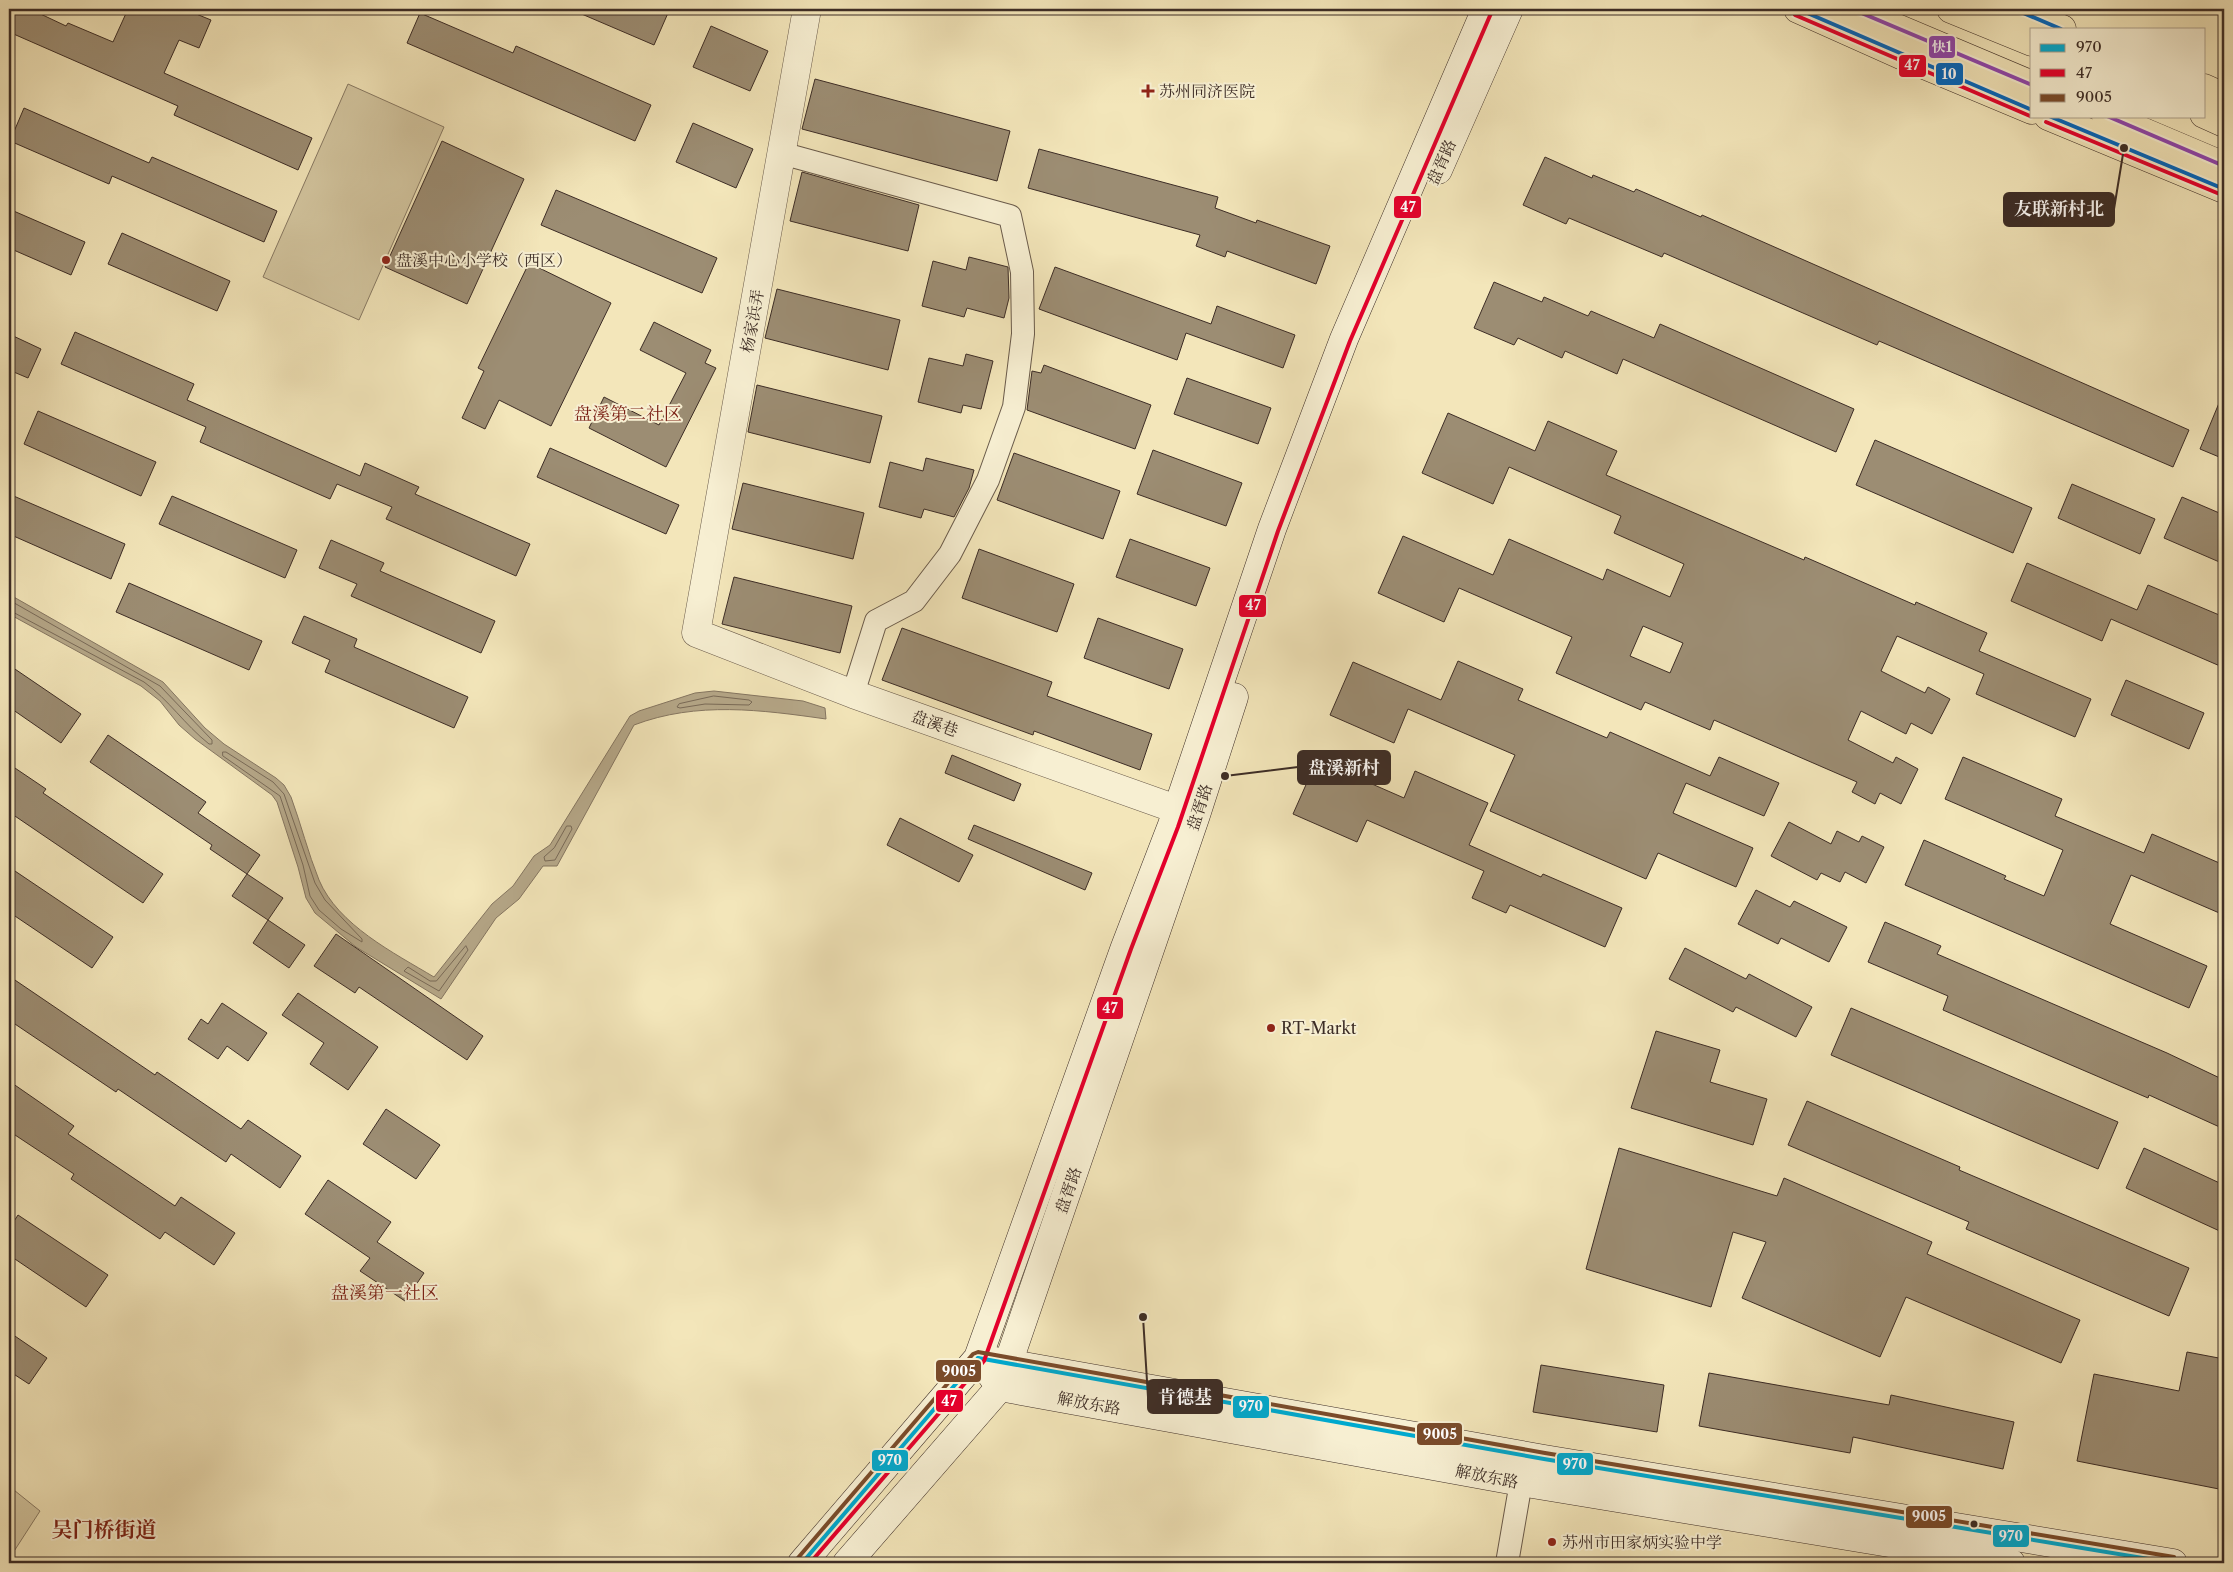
<svg xmlns="http://www.w3.org/2000/svg" width="2233" height="1572" font-family="'Libre Caslon Text','Noto Serif SC',serif">
  <style>
    .green { fill: #d4c7a1; stroke: #887a64 }
    .water { fill: #b5a788; stroke: #857661 }
    .lines { fill: none; stroke-linecap: round; stroke-linejoin: round }
    .shore { stroke: #796a57; stroke-width: 1 }
    .building { fill: #9c8d73; stroke: #3d2d26; fill-rule: evenodd }
    .minor-casing { stroke: #6a5b4b; stroke-width: 24 }
    .tertiary-casing { stroke: #6a5b4b; stroke-width: 29 }
    .secondary-casing { stroke: #3d2d26; stroke-width: 29 }
    .primary-casing { stroke: #3d2d26; stroke-width: 29 }
    .trunk-casing { stroke: #3d2d26; stroke-width: 29 }
    .minor { stroke: #f7efd2; stroke-width: 22 }
    .tertiary { stroke: #f7efd2; stroke-width: 28 }
    .secondary { stroke: #f7efd2; stroke-width: 28 }
    .primary { stroke: #f3e6ba; stroke-width: 28 }
    .trunk { stroke: #f3e6ba; stroke-width: 28 }
    .bus-1-casing { stroke: #f7efd2; stroke-width: 8 }
    .bus-2-casing { stroke: #f7efd2; stroke-width: 8 }
    .bus-3-casing { stroke: #f7efd2; stroke-width: 8 }
    .bus-4-casing { stroke: #f7efd2; stroke-width: 8 }
    .bus-5-casing { stroke: #f7efd2; stroke-width: 8 }
    .bus-1 { stroke: #00a9ce; stroke-width: 4 }
    .bus-2 { stroke: #e4002b; stroke-width: 4 }
    .bus-3 { stroke: #7a4b2a; stroke-width: 4 }
    .bus-4 { stroke: #0065bd; stroke-width: 4 }
    .bus-5 { stroke: #8e44ad; stroke-width: 4 }
    .poi-dot { fill: #8f2418; stroke: #f7efd2; stroke-width: 2 }
    .bus-dot { fill: #3d2d26; stroke: #f7efd2; stroke-width: 2 }
    .labels { text-anchor: middle; dominant-baseline: central; stroke-width: 4; stroke-linejoin: round; paint-order: stroke }
    .poi-label { font-size: 16px; fill: #3d2d26; stroke: #f7efd2; text-anchor: start }
    .street-label { font-size: 16px; fill: #3d2d26; stroke: #f7efd2 }
    .neighbourhood-label { font-size: 18px; fill: #7a1f14; stroke: #f7efd2 }
    .district-label { font-size: 21px; font-weight: bold; fill: #7a1f14; stroke: #f7efd2 }
    .leader { fill: none; stroke: #3d2d26; stroke-width: 2 }
    .callout-dot { fill: #3d2d26; stroke: #f7efd2; stroke-width: 2 }
    .callout { fill: #3d2d26; stroke: #3d2d26; stroke-width: 2 }
    .callout-label { font-size: 18px; text-anchor: middle; font-weight: bold; fill: #fff }
    .line-badge { stroke: #f7efd2; stroke-width: 2 }
    .badge-label { font-size: 14px; text-anchor: middle; font-weight: bold; fill: #fff }
  </style>
  <rect width="100%" height="100%" fill="#f3e6ba"/>
  <filter id="stains"><feTurbulence type="fractalNoise" baseFrequency=".004" numOctaves="4"/><feColorMatrix values="0 0 0 0 .2 0 0 0 0 .09 0 0 0 0 .02 0 0 0 .5 -.17"/></filter>
  <radialGradient id="worn" r=".72"><stop offset=".6" stop-color="#630" stop-opacity="0"/><stop offset="1" stop-color="#630" stop-opacity=".3"/></radialGradient>
  <!-- green -->
  <g class="green">
    <path d="M348,84L444,127L359,320L263,277Z"/>
    <path d="M9,1486L40,1511L9,1559Z"/>
  </g>
  <!-- water -->
  <path class="water" d="M9,587L14,592L12,596L163,682L205,728L224,744L276,778L284,785L291,797C301,824 308,853 319,880C338,925 394,953 434,977L492,904L513,886L534,856L550,845L630,716L639,711L695,693L714,691L803,701L825,708L826,719C762,710 697,701 634,725L557,866H543L519,899L496,918L441,999L356,947L315,913L306,898L298,867L277,802L272,795L195,739L179,725L160,701L141,686L9,614Z"/>
  <g class="lines">
    <!-- shore -->
    <g class="shore">
      <path d="M9,600L160,686L212,740V744H209C184,724 169,700 144,682L9,610"/>
      <path d="M714,696L749,700L752,702L749,705L705,704L680,708L677,707L679,704Z"/>
      <path d="M223,752H226L273,782L284,794L315,883L325,900L362,939V942L341,929L319,910L310,896L303,865L280,796L223,756Z"/>
      <path d="M567,826H571L572,829L555,860L545,861L544,857L554,848Z"/>
      <path d="M466,946L468,950L439,991L404,971L408,967L430,981H436Z"/>
    </g>
  </g>
  <!-- building -->
  <g class="building">
    <path d="M9,9H30L66,26L68,23L113,42L128,9H184L211,20L199,48L179,40L164,73L312,138L298,170L174,115L178,106L9,32Z"/>
    <path d="M570,9H657L668,13L654,45Z"/>
    <path d="M420,13L513,53L516,46L651,105L635,141L407,43Z"/>
    <path d="M711,26L768,51L750,91L693,67Z"/>
    <path d="M815,79L1010,131L997,181L802,129Z"/>
    <path d="M24,108L149,163L152,157L277,211L264,242L112,176L109,184L10,141Z"/>
    <path d="M693,123L753,149L736,188L676,162Z"/>
    <path d="M442,141L524,179L467,304L385,267Z"/>
    <path d="M1039,149L1218,197L1215,208L1256,223L1257,220L1330,246L1316,284L1227,251L1225,257L1196,246L1200,235L1028,188Z"/>
    <path d="M1545,157L1592,178L1593,175L1634,192L1636,189L1701,217L1702,215L2189,430L2173,467L1879,341L1877,345L1664,253L1662,257L1569,218L1566,224L1523,205Z"/>
    <path d="M802,172L919,205L908,251L790,221Z"/>
    <path d="M556,190L717,258L702,293L541,225Z"/>
    <path d="M9,209L85,242L71,275L9,248Z"/>
    <path d="M122,233L230,281L217,311L108,264Z"/>
    <path d="M969,257L1008,267L1009,298L1004,318L967,308L964,317L922,306L933,261L966,270Z"/>
    <path d="M529,263L611,303L551,426L499,400L485,429L462,418L484,371L478,368Z"/>
    <path d="M1055,267L1211,324L1217,306L1295,335L1283,368L1186,333L1177,360L1039,309Z"/>
    <path d="M1494,282L1542,302L1544,297L1588,316L1591,311L1654,338L1660,324L1854,409L1836,452L1623,359L1617,374L1565,351L1562,358L1518,338L1514,345L1474,328Z"/>
    <path d="M777,289L900,320L888,370L765,338Z"/>
    <path d="M654,322L711,350L705,363L716,368L666,467L589,428L604,397L659,425L686,373L640,350Z"/>
    <path d="M75,332L194,384L187,400L360,476L365,463L419,487L415,494L530,544L516,576L386,519L392,507L337,484L330,499L200,442L206,427L61,364Z"/>
    <path d="M9,334L41,349L28,378L9,370Z"/>
    <path d="M966,354L993,361L981,409L963,405L961,413L918,402L929,358L963,366Z"/>
    <path d="M1044,365L1151,405L1135,449L1027,410L1032,371L1041,373Z"/>
    <path d="M1187,378L1271,408L1258,444L1174,414Z"/>
    <path d="M757,385L882,416L870,463L748,432Z"/>
    <path d="M2224,391V459L2200,449Z"/>
    <path d="M38,411L156,462L141,496L24,444Z"/>
    <path d="M1448,413L1535,451L1548,421L1617,451L1606,475L1804,560L1805,557L1915,605L1916,602L1987,633L1979,651L2091,699L2075,737L1976,694L1984,674L1897,636L1881,671L1925,693L1928,687L1950,699L1932,734L1911,723L1906,734L1861,711L1848,740L1893,763L1896,757L1918,769L1901,804L1880,793L1875,804L1852,792L1857,782L1714,720L1710,730L1645,702L1641,710L1556,673L1572,637L1459,588L1444,622L1378,593L1403,536L1493,575L1509,539L1603,580L1607,569L1670,597L1684,564L1614,533L1621,516L1509,467L1493,504L1422,473ZM1643,626L1683,643L1670,673L1630,656Z"/>
    <path d="M1875,440L2032,508L2013,553L1856,485Z"/>
    <path d="M550,448L679,505L666,534L537,477Z"/>
    <path d="M1153,450L1242,483L1226,526L1137,494Z"/>
    <path d="M1014,453L1120,491L1103,539L997,500Z"/>
    <path d="M926,458L974,470L969,488L954,517L924,509L921,518L879,507L890,462L923,471Z"/>
    <path d="M743,483L864,513L853,559L732,529Z"/>
    <path d="M2072,484L2155,519L2140,554L2058,518Z"/>
    <path d="M9,494L125,544L111,579L9,534Z"/>
    <path d="M172,496L297,550L285,578L159,524Z"/>
    <path d="M2182,497L2224,515V564L2164,538Z"/>
    <path d="M1130,539L1210,568L1196,606L1116,577Z"/>
    <path d="M331,540L384,563L380,571L495,621L481,653L351,596L357,584L319,568Z"/>
    <path d="M979,549L1074,584L1057,632L962,598Z"/>
    <path d="M2027,563L2137,610L2148,585L2224,617V657L2220,666L2111,619L2102,641L2011,601Z"/>
    <path d="M734,577L852,606L840,653L722,624Z"/>
    <path d="M129,583L262,641L249,670L116,612Z"/>
    <path d="M304,616L357,639L354,647L468,697L454,728L325,672L330,660L292,643Z"/>
    <path d="M1098,618L1183,649L1169,689L1084,658Z"/>
    <path d="M902,628L1052,682L1047,696L1152,734L1140,770L1034,731L1033,735L882,680Z"/>
    <path d="M1458,661L1523,689L1518,700L1607,738L1610,732L1710,776L1719,757L1779,783L1764,816L1686,783L1673,813L1753,848L1736,887L1658,853L1646,879L1490,811L1515,755L1408,709L1394,743L1330,715L1353,662L1441,700Z"/>
    <path d="M9,665L81,714L61,743L9,707Z"/>
    <path d="M2126,680L2204,713L2189,749L2111,715Z"/>
    <path d="M108,735L206,802L198,813L260,855L247,874L210,849L212,845L90,762Z"/>
    <path d="M952,755L1021,784L1014,801L945,773Z"/>
    <path d="M1963,757L2062,799L2055,816L2144,853L2152,834L2224,865V915L2131,875L2110,924L2207,966L2189,1008L1905,885L1924,840L2006,876L2004,879L2044,896L2063,850L1945,799Z"/>
    <path d="M1317,760L1404,798L1415,771L1488,803L1469,845L1541,877L1543,874L1622,908L1605,947L1510,905L1506,913L1472,898L1484,871L1367,820L1357,842L1293,814Z"/>
    <path d="M9,764L46,789L43,793L163,874L143,903L9,812Z"/>
    <path d="M900,818L973,855L959,882L887,845Z"/>
    <path d="M1789,822L1831,844L1837,831L1859,842L1862,836L1884,847L1866,883L1845,872L1840,882L1821,873L1817,880L1771,856Z"/>
    <path d="M974,825L1092,873L1085,890L968,839Z"/>
    <path d="M9,867L113,937L92,968L9,912Z"/>
    <path d="M247,874L283,898L268,920L232,896Z"/>
    <path d="M1756,890L1790,907L1794,901L1847,927L1829,962L1781,938L1778,944L1738,924Z"/>
    <path d="M268,920L305,945L289,968L253,943Z"/>
    <path d="M1885,922L1941,946L1937,954L2167,1053L2224,1080V1129L2149,1095L2148,1098L1943,1010L1948,996L1868,962Z"/>
    <path d="M336,934L483,1036L467,1060L359,987L355,993L314,966Z"/>
    <path d="M1685,948L1746,979L1749,974L1812,1007L1796,1037L1736,1007L1733,1012L1669,979Z"/>
    <path d="M9,976L155,1075L157,1072L241,1129L248,1120L301,1156L280,1188L231,1154L226,1162L118,1089L116,1092L9,1020Z"/>
    <path d="M298,993L378,1047L348,1090L310,1064L324,1043L282,1015Z"/>
    <path d="M222,1003L267,1033L248,1061L227,1046L218,1059L188,1039L201,1019L208,1024Z"/>
    <path d="M1851,1008L2118,1122L2098,1169L1831,1055Z"/>
    <path d="M1656,1031L1720,1050L1710,1082L1767,1099L1753,1145L1631,1108Z"/>
    <path d="M9,1081L74,1126L68,1134L175,1206L181,1197L235,1233L214,1265L165,1232L160,1239L71,1179L74,1174L9,1131Z"/>
    <path d="M1807,1101L1960,1167L1959,1170L2189,1268L2169,1316L1966,1229L1969,1222L1788,1145Z"/>
    <path d="M386,1109L440,1145L416,1179L363,1144Z"/>
    <path d="M1619,1148L1777,1196L1784,1178L1932,1242L1927,1254L2080,1320L2061,1363L1906,1297L1880,1357L1742,1298L1766,1242L1733,1232L1711,1307L1586,1269Z"/>
    <path d="M2144,1148L2224,1185V1233L2126,1188Z"/>
    <path d="M328,1180L391,1222L377,1242L424,1273L405,1301L360,1271L370,1258L305,1214Z"/>
    <path d="M18,1215L108,1275L86,1307L9,1255V1229Z"/>
    <path d="M9,1332L47,1358L29,1384L9,1371Z"/>
    <path d="M2187,1352L2224,1359V1490L2077,1461L2094,1374L2179,1391Z"/>
    <path d="M1541,1365L1664,1385L1657,1432L1533,1412Z"/>
    <path d="M1709,1373L1889,1405L1891,1395L2014,1422L2003,1469L1853,1437L1850,1453L1699,1426Z"/>
  </g>
  <g class="lines">
    <!-- minor casing -->
    <g class="minor-casing">
      <g id="minor">
        <path d="M781,153L1010,216L1022,272L1023,334L1014,407L988,480L950,554L914,601L876,621L853,694"/>
        <path d="M1507,1563L1521,1482"/>
      </g>
    </g>
    <!-- tertiary casing -->
    <g class="tertiary-casing">
      <path id="tertiary" d="M807,9L696,633L853,694L1176,809"/>
    </g>
    <!-- secondary casing -->
    <g class="secondary-casing">
      <g id="secondary">
        <path d="M1438,170L1509,9"/>
        <path d="M989,1360L1544,1459L2173,1563"/>
        <path d="M990,1373L1000,1387L1521,1482L2011,1563"/>
        <path d="M802,1563L978,1358L1125,947L1172,825L1272,529L1344,339L1486,9"/>
        <path d="M847,1563L1000,1387L1196,815L1234,697"/>
      </g>
    </g>
    <!-- primary casing -->
    <g class="primary-casing">
      <g id="primary">
        <path d="M1798,9L1903,56L2032,110"/>
        <path d="M2014,9L2062,29"/>
        <path d="M2204,88L2224,97"/>
        <path d="M2048,116L2224,189"/>
      </g>
    </g>
    <!-- trunk casing -->
    <g class="trunk-casing">
      <g id="trunk">
        <path d="M1852,9L2032,85"/>
        <path d="M1951,9L2032,42"/>
        <path d="M2204,114L2224,123"/>
        <path d="M2106,116L2224,166"/>
      </g>
    </g>
    <!-- minor -->
    <use href="#minor" class="minor"/>
    <!-- tertiary -->
    <use href="#tertiary" class="tertiary"/>
    <!-- secondary -->
    <use href="#secondary" class="secondary"/>
    <!-- primary -->
    <use href="#primary" class="primary"/>
    <!-- trunk -->
    <use href="#trunk" class="trunk"/>
    <!-- bus-1 casing -->
    <g class="bus-1-casing">
      <g id="bus-1">
        <path d="M978,1358L1544,1459L2173,1563"/>
        <path d="M802,1563L978,1358"/>
      </g>
    </g>
    <!-- bus-2 casing -->
    <g class="bus-2-casing">
      <g id="bus-2">
        <path d="M1795,15L2030,116"/>
        <path d="M2046,122L2222,195"/>
        <path d="M810,1563L984,1361L1131,949L1178,827L1278,531L1350,341L1492,11"/>
      </g>
    </g>
    <!-- bus-3 casing -->
    <g class="bus-3-casing">
      <path id="bus-3" d="M797,1559L973,1354L978,1352L1545,1453L2174,1557"/>
    </g>
    <!-- bus-4 casing -->
    <g class="bus-4-casing">
      <g id="bus-4">
        <path d="M1798,9L2032,110"/>
        <path d="M2014,9L2061,29"/>
        <path d="M2049,116L2224,189"/>
      </g>
    </g>
    <!-- bus-5 casing -->
    <g class="bus-5-casing">
      <g id="bus-5">
        <path d="M1852,9L2032,85"/>
        <path d="M2107,116L2224,166"/>
      </g>
    </g>
    <!-- bus-1 -->
    <use href="#bus-1" class="bus-1"/>
    <!-- bus-2 -->
    <use href="#bus-2" class="bus-2"/>
    <!-- bus-3 -->
    <use href="#bus-3" class="bus-3"/>
    <!-- bus-4 -->
    <use href="#bus-4" class="bus-4"/>
    <!-- bus-5 -->
    <use href="#bus-5" class="bus-5"/>
  </g>
  <!-- markers -->
  <g class="poi-dot">
    <path d="M1145.5 83.5h5v5h5v5h-5v5h-5v-5h-5v-5h5z"/>
    <circle cx="386" cy="260" r="5"/>
    <circle cx="1271" cy="1028" r="5"/>
    <circle cx="1552" cy="1542" r="5"/>
  </g>
  <circle class="bus-dot" cx="1974" cy="1524" r="4.5"/>
  <g class="labels">
    <!-- poi labels -->
    <g class="poi-label">
      <text x="1159" y="91">苏州同济医院</text>
      <text x="396" y="260">盘溪中心小学校（西区）</text>
      <text x="1281" y="1028">RT-Markt</text>
      <text x="1562" y="1542">苏州市田家炳实验中学</text>
    </g>
    <!-- street labels -->
    <g class="street-label">
      <text transform="translate(1441 162) rotate(-66)">盘胥路</text>
      <text transform="translate(752 321) rotate(-80)">杨家浜弄</text>
      <text transform="translate(935 723) rotate(20)">盘溪巷</text>
      <text transform="translate(1199 807) rotate(-72)">盘胥路</text>
      <text transform="translate(1068 1190) rotate(-71)">盘胥路</text>
      <text transform="translate(1089 1403) rotate(10)">解放东路</text>
      <text transform="translate(1487 1476) rotate(11)">解放东路</text>
    </g>
    <!-- neighbourhood labels -->
    <g class="neighbourhood-label">
      <text x="628" y="414">盘溪第二社区</text>
      <text x="385" y="1293">盘溪第一社区</text>
    </g>
    <!-- district labels -->
    <g class="district-label">
      <text x="104" y="1529">吴门桥街道</text>
    </g>
  </g>
  <!-- callouts -->
  <path class="leader" d="M2124 148L2114 209M1225 776L1298 767M1143 1317L1148 1397"/>
  <g class="callout-dot">
    <circle cx="2124" cy="148" r="5"/>
    <circle cx="1225" cy="776" r="5"/>
    <circle cx="1143" cy="1317" r="5"/>
  </g>
  <g class="callout">
    <rect x="2004" y="193" width="110" height="33" rx="5"/>
    <rect x="1298" y="751" width="92" height="33" rx="5"/>
    <rect x="1148" y="1380" width="74" height="33" rx="5"/>
  </g>
  <g class="callout-label">
    <text x="2059" y="215">友联新村北</text>
    <text x="1344" y="774">盘溪新村</text>
    <text x="1185" y="1403">肯德基</text>
  </g>
  <g class="line-badge">
    <rect x="1928" y="35" width="28" height="24" rx="5" fill="#8e44ad"/>
    <rect x="1898" y="54" width="29" height="24" rx="5" fill="#e4002b"/>
    <rect x="1935" y="62" width="29" height="24" rx="5" fill="#0065bd"/>
    <rect x="1393" y="195" width="29" height="24" rx="5" fill="#e4002b"/>
    <rect x="1238" y="594" width="29" height="24" rx="5" fill="#e4002b"/>
    <rect x="1096" y="996" width="28" height="24" rx="5" fill="#e4002b"/>
    <rect x="935" y="1359" width="47" height="24" rx="5" fill="#7a4b2a"/>
    <rect x="935" y="1389" width="29" height="24" rx="5" fill="#e4002b"/>
    <rect x="1232" y="1395" width="38" height="24" rx="5" fill="#00a9ce"/>
    <rect x="1416" y="1422" width="47" height="24" rx="5" fill="#7a4b2a"/>
    <rect x="871" y="1449" width="38" height="23" rx="5" fill="#00a9ce"/>
    <rect x="1556" y="1452" width="38" height="24" rx="5" fill="#00a9ce"/>
    <rect x="1905" y="1505" width="48" height="24" rx="5" fill="#7a4b2a"/>
    <rect x="1992" y="1524" width="38" height="24" rx="5" fill="#00a9ce"/>
  </g>
  <g class="badge-label">
    <text x="1942" y="52">快1</text>
    <text x="1912" y="70">47</text>
    <text x="1949" y="79">10</text>
    <text x="1408" y="212">47</text>
    <text x="1253" y="610">47</text>
    <text x="1110" y="1013">47</text>
    <text x="959" y="1376">9005</text>
    <text x="949" y="1406">47</text>
    <text x="1251" y="1411">970</text>
    <text x="1440" y="1439">9005</text>
    <text x="890" y="1465">970</text>
    <text x="1575" y="1469">970</text>
    <text x="1929" y="1521">9005</text>
    <text x="2011" y="1541">970</text>
  </g>
  <!-- margin -->
  <rect width="2233" height="1572" fill="none" stroke="#f3e6ba" stroke-width="30"/>
  <rect x="10" y="10" width="2213" height="1552" fill="none" stroke="#3d2d26" stroke-width="2.5"/>
  <rect x="15" y="15" width="2203" height="1542" fill="none" stroke="#3d2d26"/>
  <!-- legend -->
  <rect x="2030" y="28" width="175" height="90" fill="#f7efd2" stroke="#ada18d"/>
  <rect x="2040" y="44" width="25" height="8" fill="#00a9ce" stroke="#ada18d"/>
  <text x="2076" y="52" font-size="15" fill="#3d2d26">970</text>
  <rect x="2040" y="69" width="25" height="8" fill="#e4002b" stroke="#ada18d"/>
  <text x="2076" y="78" font-size="15" fill="#3d2d26">47</text>
  <rect x="2040" y="94" width="25" height="8" fill="#7a4b2a" stroke="#ada18d"/>
  <text x="2076" y="102" font-size="15" fill="#3d2d26">9005</text>
  <rect width="100%" height="100%" filter="url(#stains)"/>
  <rect width="100%" height="100%" fill="url(#worn)"/>
</svg>
